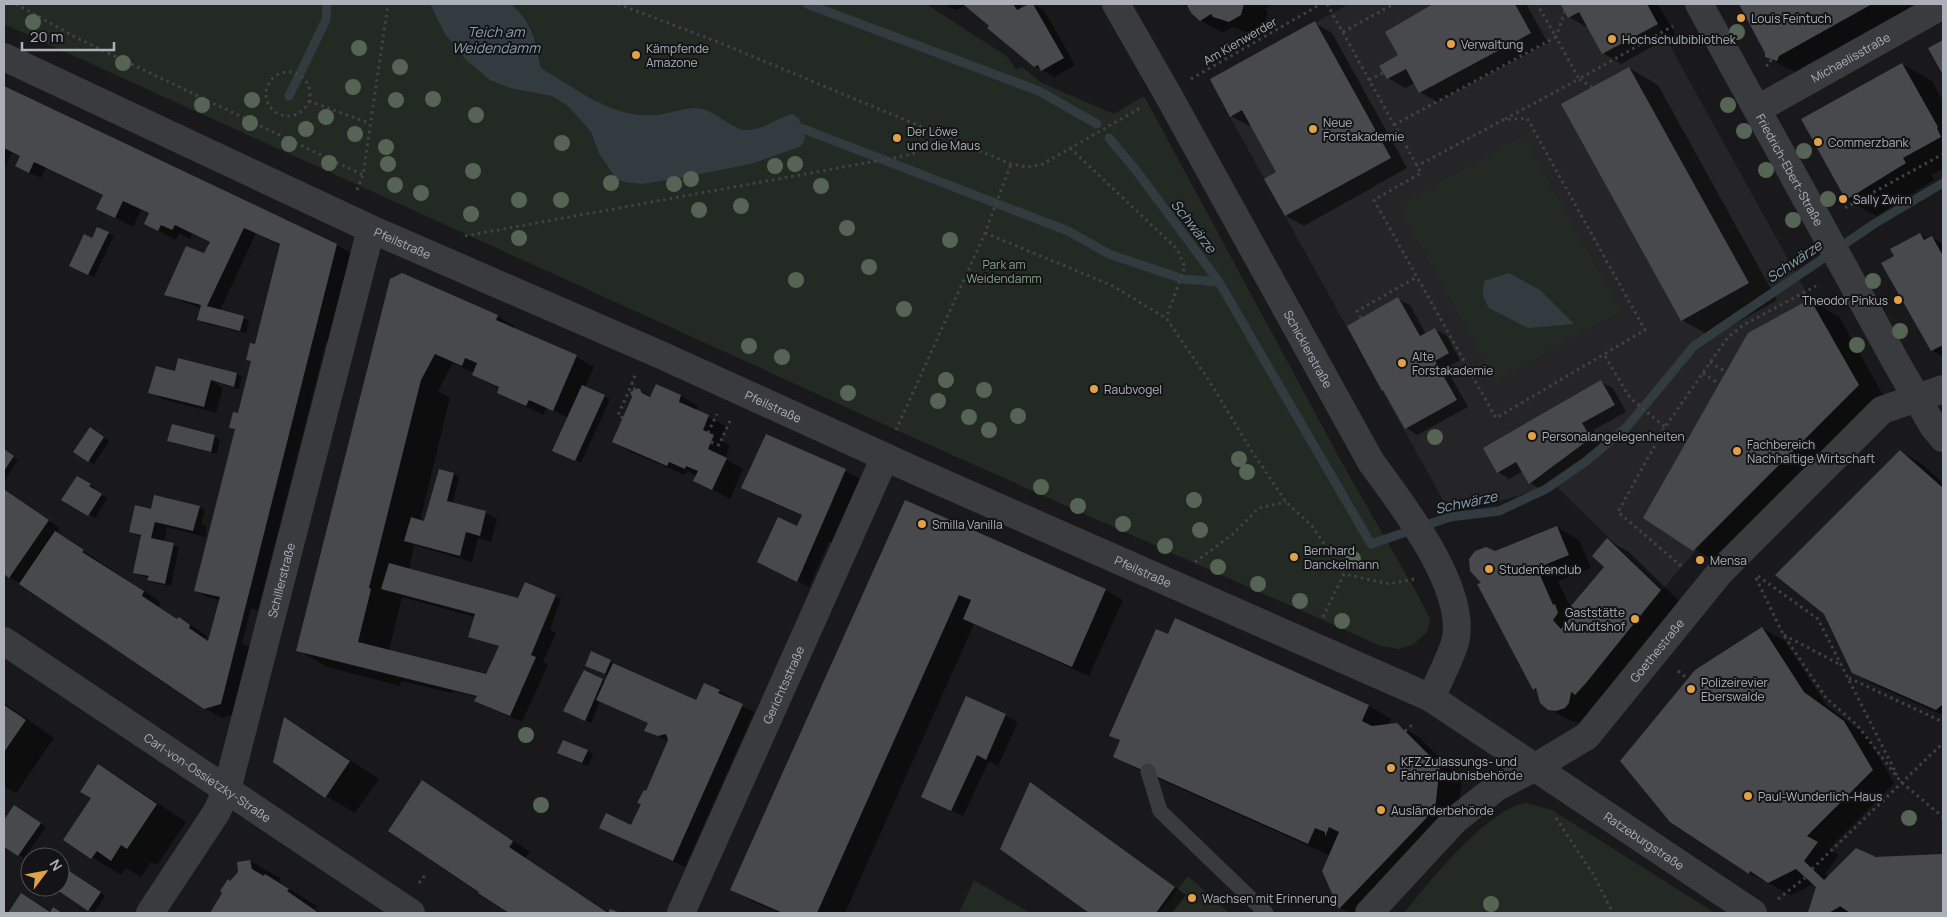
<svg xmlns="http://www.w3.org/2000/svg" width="1947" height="917" font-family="Manrope,sans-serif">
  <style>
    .built { fill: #252527 }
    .green { fill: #232a23 }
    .water { fill: #323b3f }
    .shadow { fill: #0007; fill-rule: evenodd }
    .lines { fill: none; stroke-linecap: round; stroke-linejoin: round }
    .stream { stroke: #323b3f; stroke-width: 9 }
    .building { fill: #48494d }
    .path { stroke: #404246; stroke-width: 3; stroke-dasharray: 2.5 4; stroke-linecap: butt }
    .service { stroke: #3a3b3f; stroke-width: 15 }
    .minor { stroke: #3a3b3f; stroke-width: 28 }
    .tree { fill: #556455 }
    .poi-dot { fill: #e1a14b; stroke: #141416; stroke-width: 2 }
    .labels { text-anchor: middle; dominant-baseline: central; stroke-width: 4; stroke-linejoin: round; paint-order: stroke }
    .poi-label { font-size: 12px; fill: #acb1b9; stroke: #141416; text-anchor: start }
    .street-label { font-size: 12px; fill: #acb1b9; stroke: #141416 }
    .park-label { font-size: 12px; fill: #86a285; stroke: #141416 }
    .water-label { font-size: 14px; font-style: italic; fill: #87a1b0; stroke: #141416 }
  </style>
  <rect width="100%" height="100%" fill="#19191b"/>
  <!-- built -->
  <path class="built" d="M1349,4H1647L1858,386L1704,541L1662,590L1552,482L1530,492L1500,501L1469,503L1448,509L1210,81Z"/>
  <!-- green -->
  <g class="green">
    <path d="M4,4H430L434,11L568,106L591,132L599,154L617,180L628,183L642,184L676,179L751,164L805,137L799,118L791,114C776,118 767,128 749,130C733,132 716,109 697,108C683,108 670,113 656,115C612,119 576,88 541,68C536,39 534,23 511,4H926L1008,57L1016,70L1022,67L1042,83L1114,114L1144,96L1346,470L1419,597L1430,619L1427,632L1414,644L1399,649L1381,646L905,434L4,24Z"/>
    <path d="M1523,136L1621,311L1496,381L1398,206Z"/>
    <path d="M1526,803L1552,810L1715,913H1404C1428,883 1488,808 1526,803Z"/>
    <path d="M1188,876L1229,913H1159Z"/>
    <path d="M974,880L1030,913H959Z"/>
  </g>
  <!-- water -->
  <g class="water">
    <path d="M430,4H511C534,24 535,39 541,68C576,88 612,119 656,115C670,113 683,108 697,108C716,109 733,132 749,130C767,128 776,118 792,114L799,118L805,137L804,142L799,147L751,164L676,179L642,184L628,183L617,180L599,154L591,132L568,106L552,96L510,88L490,80L465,59L445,34Z"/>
    <path d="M1509,273L1540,290L1574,324L1528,328L1489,308L1483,296L1484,281Z"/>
  </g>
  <!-- shadow -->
  <g class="shadow">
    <path d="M944,4H1020L1022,9L1033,4L1044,10L1075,65L1054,77L1035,66L966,5L956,10Z"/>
    <path d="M1181,4H1274L1265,9L1268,13L1263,28L1252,34L1232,27L1223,33L1200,20L1191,9Z"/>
    <path d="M1435,4H1526L1548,43L1437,102L1420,92L1415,83L1405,88L1388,78L1400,56L1386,32Z"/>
    <path d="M1566,4H1658L1675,34L1621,64L1603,53L1588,26L1586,27L1569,17L1563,6Z"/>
    <path d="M1740,4H1930L1890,27L1883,23L1801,68L1800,73L1788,69L1766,56L1767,52Z"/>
    <path d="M1315,23L1332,33L1407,168L1304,226L1286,216L1266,179L1278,173L1251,124L1249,126L1231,116Z"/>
    <path d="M1902,64L1932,81L1943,102V169L1931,175L1934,180L1876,216L1847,199Z"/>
    <path d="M1629,68L1658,85L1777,300L1712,337L1682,320Z"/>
    <path d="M4,87L337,245L354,255L332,343L326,342L258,610L251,608L242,643L254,649L238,713L222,718L204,708L4,573V494L6,491L17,498L60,528L56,533L161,602L159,607L178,620L179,619L197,629L207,636L206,639L210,641L220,600L207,597L195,590L236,430L231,428L239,415L252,362L248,359L256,346L281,246L256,233L220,311L249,320L246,333L204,323L198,319L201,308L165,295L205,255L211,243L192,234L190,239L179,233L176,240L146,224L150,214L141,210L133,227L98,208L104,196L46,168L41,178L28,172L21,156L12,152L4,169Z"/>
    <path d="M108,233L114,236L94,277L76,268L93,240Z"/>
    <path d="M1920,234L1928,239L1932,238L1943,244V357L1932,350L1895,256Z"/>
    <path d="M1398,299L1410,305L1426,334L1435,329L1447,336L1460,360L1446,368L1468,407L1417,435L1406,428L1385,392L1383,390Z"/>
    <path d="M1810,300L1839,317L1887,402L1724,567L1644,517Z"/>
    <path d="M497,316L515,326L513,329L577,357L594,367L585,387L610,399L581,463L559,453L568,418L548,407L547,409L550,410L546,409L544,415L516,402L498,392L500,389L474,375V373L453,363L438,391L450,398L420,521L425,523L454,474L459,477L452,504L486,513L497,519L491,542L478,538L472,562L414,545L409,569L519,599L555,596L561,599L550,629L556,633L543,662L548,665L522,722L488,707L476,700L477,697L453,691L452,693L401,681L400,686L327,667L298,650L371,363ZM402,597L475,617L470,637L500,647L486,675L389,651Z"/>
    <path d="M179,359L237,374L242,377L239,389L214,382L223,388L216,413L162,399L150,392L175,372Z"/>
    <path d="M1601,382L1613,388L1626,412L1593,430L1602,445L1542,490L1530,483L1523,471L1509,479L1498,472Z"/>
    <path d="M656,386L681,396L698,406L696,411L726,426L720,440L730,446L725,459L743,469L730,499L695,480L697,476L687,471L685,475L631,452L614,442L639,390L652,397Z"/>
    <path d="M172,425L215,436L220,440L217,454L174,443L169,440Z"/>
    <path d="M95,432L109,441L94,464L89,461Z"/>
    <path d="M767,435L845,471L863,480L835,544L829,541L809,587L771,568L798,528L803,516L760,497L743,488Z"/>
    <path d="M4,450L18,460L4,482Z"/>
    <path d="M1900,451L1922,464L1943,483V715L1875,685L1853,672Z"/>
    <path d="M77,478L95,488L94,490L107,498L95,518L63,500Z"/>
    <path d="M905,501L1105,590L1123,600L1089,676L974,624L845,913H779L754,902L731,889Z"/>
    <path d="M199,507L205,510L201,524L207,527L205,537L167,527L164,542L179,547L171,586L154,583L149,580V578L134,573L142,538L130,531L157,511Z"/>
    <path d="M1557,527L1579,540L1591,568L1558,581L1574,615L1605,567L1607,540L1629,552L1682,604L1598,706L1595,705L1593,706L1591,716L1587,721L1579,723L1567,719L1544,706L1539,691L1534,689L1483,584L1495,552Z"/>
    <path d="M1176,620L1369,706L1391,719L1388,725L1397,724L1419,737L1462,780L1457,821L1369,913H1350L1340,908L1324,871L1331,856L1137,769L1114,756L1121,741L1111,735Z"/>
    <path d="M1762,628L1785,641L1827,706L1866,735L1894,783L1829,849L1839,855L1825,874L1829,877L1874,857L1876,858L1943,855V913H1813L1810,912L1818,887L1814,884L1791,895L1749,873ZM1845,904L1836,910V907Z"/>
    <path d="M610,661L697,702L719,691L731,697L730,700L754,712L685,867L601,828L632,827L668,741L645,730L649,723L600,701L591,723L570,714L602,680L606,682L609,676L592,668Z"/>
    <path d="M966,697L1018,722L998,766L989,761L963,816L923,797Z"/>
    <path d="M4,703L54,738L16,793L4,787Z"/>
    <path d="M285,719L314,736L379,779L355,813L326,796Z"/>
    <path d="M587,751L593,754L588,766L564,756Z"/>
    <path d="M98,766L127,783L186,822L157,865L151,862L141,877L126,868L121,875L65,840L93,798Z"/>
    <path d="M422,781L512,840L507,848H510L514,841L530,852L525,858L609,913H511L480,893Z"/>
    <path d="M1030,784L1047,794L1186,895L1172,913H1091L1002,849Z"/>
    <path d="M15,806L46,827L24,858L4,845V822Z"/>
    <path d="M250,861L280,878L281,884L317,906L315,909L321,913H212L230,882L240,872L238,863Z"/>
    <path d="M60,866L105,896L94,913L55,887H60Z"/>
    <path d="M22,895L52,912L54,909L61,913H10Z"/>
  </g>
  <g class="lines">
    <!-- stream -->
    <g class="stream">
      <path d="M807,4L1039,91L1097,124"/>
      <path d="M289,96L326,20L327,4"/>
      <path d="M790,133L801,128L1068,231L1109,254L1183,279L1219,282"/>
      <path d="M1109,138L1135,169L1219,282L1371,544L1450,517L1499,511L1546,489L1585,462L1626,428L1694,346L1874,224L1943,183"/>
    </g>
  </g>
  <!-- building -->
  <g class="building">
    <path d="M963,4H1013L1017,10L1029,4H1033L1064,58L1041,71L1038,65L1034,67L987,28L989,26Z"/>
    <path d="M1186,4H1244L1241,15L1229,22L1213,17L1211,14L1200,21L1192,14Z"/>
    <path d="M1433,4H1515L1531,33L1419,93L1406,69L1387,79L1379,66L1398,55L1385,32Z"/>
    <path d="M1564,4H1647L1658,24L1602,54L1579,12L1568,18L1561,5Z"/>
    <path d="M1739,4H1872L1779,56L1777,61L1765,57V53Z"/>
    <path d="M1315,21L1391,158L1285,216L1264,179L1276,172L1242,110L1230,117L1210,79Z"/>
    <path d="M1943,40V75L1928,48Z"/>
    <path d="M1902,63L1938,127L1937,128L1941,137L1903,158L1906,163L1846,200L1801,119Z"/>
    <path d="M1629,67L1749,283L1681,321L1561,104Z"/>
    <path d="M4,86L337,244L221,704L204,709L19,584L55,531L84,550L82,552L144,591L142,596L177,619L179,617L190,625L189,628L208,641L220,597L194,591L235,429L229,428L233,412L238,413L251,361L246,360L250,343L255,344L280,244L244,228L207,306L244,316L240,331L197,320L201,305L164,295L186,246L204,253L210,242L175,225L172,230L161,225L158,231L144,224L149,213L123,201L115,218L96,209L103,195L34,162L29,173L15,166L20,156L4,148Z"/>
    <path d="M97,227L109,232L88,275L69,266L84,234L92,238Z"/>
    <path d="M1920,233L1924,240L1932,236L1943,256V345L1931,351L1881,263L1894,256L1890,249Z"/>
    <path d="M402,273L498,315L496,320L577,355L553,411L529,400L526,406L497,393L499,387L472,375L477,363L465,358L462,366L435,354L421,380L369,588L371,589L358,642L486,674L499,646L468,637L475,614L381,589L389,563L518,598L525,582L556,595L531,655L536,657L510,716L474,701L477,696L296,651L390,279Z"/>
    <path d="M1398,297L1420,336L1435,328L1449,353L1435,361L1457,400L1405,429L1383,390L1382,391L1347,326Z"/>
    <path d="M1810,299L1859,385L1693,551L1643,518L1748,333Z"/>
    <path d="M178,358L237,373L234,387L211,380L204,407L148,393L156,366L175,371Z"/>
    <path d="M1601,380L1615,405L1582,423L1591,438L1529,484L1516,462L1497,473L1483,448Z"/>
    <path d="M656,384L681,395L679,402L709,415L703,430L714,435L708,449L727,458L712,490L693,481L698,471L686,466L685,469L669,462L667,466L612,442L632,397L630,392L639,388L642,393L650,397Z"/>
    <path d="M582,385L605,395L575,461L552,451Z"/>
    <path d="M172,424L215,435L211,452L167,441Z"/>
    <path d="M90,427L104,437L88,462L73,452Z"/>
    <path d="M766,434L846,469L797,582L757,562L778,517L797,526L802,515L741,488Z"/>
    <path d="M4,449L14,456L4,471Z"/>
    <path d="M1900,450L1943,488V704L1936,710L1852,673L1824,614L1775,575Z"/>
    <path d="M439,469L454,473L447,501L486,511L480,536L466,532L460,556L404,541L411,517L424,521Z"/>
    <path d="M77,476L91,484L89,486L102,494L88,516L61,500Z"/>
    <path d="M5,490L49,520L9,578L4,574V492Z"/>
    <path d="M154,495L200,506L193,531L155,522L151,538L174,543L165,584L147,580L149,576L133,573L141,535L129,532L135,505L151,509Z"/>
    <path d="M905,500L1106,589L1072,667L963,619L971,600L959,595L817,913H783L730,890Z"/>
    <path d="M1557,526L1569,555L1537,568L1553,605L1555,604L1558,613L1553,620L1561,629L1576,611L1571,606L1604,567L1592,556L1607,538L1661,590L1586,683L1575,695L1572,692L1571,693L1569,703L1565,708L1556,711L1548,710L1540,703L1536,688L1533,690L1477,584L1481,583L1470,571L1469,559L1475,551L1486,547L1495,551Z"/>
    <path d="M1175,618L1369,705L1362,721L1372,726L1397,723L1440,766L1435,809L1339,909L1322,871L1339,832L1329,827L1325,837V832L1315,828L1308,844L1113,757L1120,740L1109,736L1156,629L1168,634Z"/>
    <path d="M1762,627L1804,692L1844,721L1873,770L1807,836L1818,842L1804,861L1824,880L1856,848L1874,856V857L1943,854V913H1850L1840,906L1829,913H1810L1808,912L1816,887L1796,869L1768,883L1750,871L1749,874L1670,822L1620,761L1695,670Z"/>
    <path d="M591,651L611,660L605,674L585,666Z"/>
    <path d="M613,663L696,700L704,683L720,690L718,693L743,704L673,861L599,828L606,813L631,825L641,804L637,803L644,790L646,791L668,740L666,734L658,736L644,731L648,723L596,700Z"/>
    <path d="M584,670L603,679L585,721L563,711Z"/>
    <path d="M966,696L1006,714L986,760L977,755L951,811L921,797Z"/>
    <path d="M4,705L26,720L4,752Z"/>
    <path d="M284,717L350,761L325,798L273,762Z"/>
    <path d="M563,740L588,750L582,763L557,753Z"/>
    <path d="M98,764L157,804L127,849L121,845L111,861L97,851L91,859L63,840L91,798L80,792Z"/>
    <path d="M422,780L513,841L509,847L608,913L610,909L620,913H509L478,893L479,892L388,831Z"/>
    <path d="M1030,782L1175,887L1156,913H1089L1000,849Z"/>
    <path d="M14,805L41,823L18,856L4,847V820Z"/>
    <path d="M250,860L252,869L264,876L265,874L289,889L287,891L319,913H210L222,893L220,891L228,879L230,881L238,872L237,862Z"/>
    <path d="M60,865L101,892L88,911L53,887H60Z"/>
    <path d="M21,893L50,912L53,907L62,913H8Z"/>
  </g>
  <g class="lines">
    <!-- path -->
    <g class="path">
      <path d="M16,4L77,38L363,175"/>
      <path d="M618,4L723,44L1011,164L1027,167L1041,165L1142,107"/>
      <path d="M1327,4L1421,173L1374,200L1496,418L1645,330L1527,118L1503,120L1417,166"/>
      <path d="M1565,11L1556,37L1579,79L1673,26"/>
      <path d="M1343,32L1394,4"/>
      <path d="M1766,66L1770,64L1771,59"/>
      <circle cx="288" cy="94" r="22"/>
      <path d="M1191,79L1321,4"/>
      <path d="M1369,80L1383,73"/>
      <path d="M309,101L369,123"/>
      <path d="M1505,119L1579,79L1592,87"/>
      <path d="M1394,125L1556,37L1537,4"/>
      <path d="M1070,148L1177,249L1185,267L1166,318"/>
      <path d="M357,190L363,175L388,4"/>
      <path d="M1845,208L1943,154"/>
      <path d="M985,233L1111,285L1166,318L1208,379L1251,450L1286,502L1313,527L1344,574"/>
      <path d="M465,236L904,156L915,153L942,136"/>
      <path d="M1361,318L1357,311L1417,277"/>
      <path d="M1605,356L1630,398L1665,427"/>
      <path d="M1710,362L1726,372"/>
      <path d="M1703,373L1719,384"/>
      <path d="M635,390L632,384L635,375"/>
      <path d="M623,418L618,415L632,384"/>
      <path d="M896,430L985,233L1011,164"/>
      <path d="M708,433L717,414"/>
      <path d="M711,442L719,445L730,421"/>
      <path d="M1195,562L1233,534L1259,508L1286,502"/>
      <path d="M1681,566L1618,512L1665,427L1728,337L1745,324L1816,286"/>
      <path d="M1758,576L1818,619L1897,775"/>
      <path d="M1756,578L1783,634L1826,698L1857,725L1901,782L1943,817"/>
      <path d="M1323,617L1344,574L1389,584L1414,579"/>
      <path d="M1784,635L1841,665"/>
      <path d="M1678,671L1688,679"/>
      <path d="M1849,678L1943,722"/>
      <path d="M1405,731L1414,723"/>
      <path d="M1556,818L1593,874L1613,913"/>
      <path d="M1812,869L1943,743"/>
      <path d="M419,883L426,874"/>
      <path d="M1778,899L1805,878"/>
    </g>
    <!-- service -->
    <path class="service" d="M1148,771L1160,811L1266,913"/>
    <!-- minor -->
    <g class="minor">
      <path id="s1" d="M1116,4L1167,93L1371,462C1401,503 1465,585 1456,638C1454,652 1437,683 1431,698"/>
      <path id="s2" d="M1699,4L1897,364L1933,426L1943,438"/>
      <path id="s3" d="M4,57L371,229L661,355L916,471L1431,698L1753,913"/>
      <path id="s4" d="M1758,109L1943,5"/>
      <path id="s5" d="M4,641L411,913"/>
      <path id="s6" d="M150,913L216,813L227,790L371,229"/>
      <path id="s7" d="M681,913L885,457"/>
      <path id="s8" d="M1369,913L1455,820L1497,787L1534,768L1587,736L1721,571L1882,410L1943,389"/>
    </g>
  </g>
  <!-- trees -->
  <g class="tree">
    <circle cx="33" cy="22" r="8"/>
    <circle cx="1737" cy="32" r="8"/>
    <circle cx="359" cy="48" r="8"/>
    <circle cx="123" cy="63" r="8"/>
    <circle cx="400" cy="67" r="8"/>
    <circle cx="353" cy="87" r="8"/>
    <circle cx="433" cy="99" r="8"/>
    <circle cx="252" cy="100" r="8"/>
    <circle cx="396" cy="100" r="8"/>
    <circle cx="202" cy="105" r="8"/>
    <circle cx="1728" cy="105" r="8"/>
    <circle cx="476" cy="115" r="8"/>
    <circle cx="326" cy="117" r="8"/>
    <circle cx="250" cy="123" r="8"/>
    <circle cx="306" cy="129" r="8"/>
    <circle cx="1744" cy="131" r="8"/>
    <circle cx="355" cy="134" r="8"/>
    <circle cx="562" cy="143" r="8"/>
    <circle cx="289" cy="144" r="8"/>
    <circle cx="386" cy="147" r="8"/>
    <circle cx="1804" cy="151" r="8"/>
    <circle cx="329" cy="163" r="8"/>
    <circle cx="388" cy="164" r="8"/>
    <circle cx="795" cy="164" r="8"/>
    <circle cx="775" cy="166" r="8"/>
    <circle cx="1766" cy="170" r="8"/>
    <circle cx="473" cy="171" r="8"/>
    <circle cx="691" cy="179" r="8"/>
    <circle cx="611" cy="183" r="8"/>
    <circle cx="674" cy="184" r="8"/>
    <circle cx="395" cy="185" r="8"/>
    <circle cx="821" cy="186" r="8"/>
    <circle cx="421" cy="193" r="8"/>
    <circle cx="1828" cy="199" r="8"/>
    <circle cx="519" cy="200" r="8"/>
    <circle cx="561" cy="200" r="8"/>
    <circle cx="741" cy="206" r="8"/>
    <circle cx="699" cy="210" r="8"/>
    <circle cx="471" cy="214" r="8"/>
    <circle cx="1793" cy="220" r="8"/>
    <circle cx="847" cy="228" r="8"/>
    <circle cx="519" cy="238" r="8"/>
    <circle cx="950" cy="240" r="8"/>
    <circle cx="869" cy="267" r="8"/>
    <circle cx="796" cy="280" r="8"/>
    <circle cx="1873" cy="281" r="8"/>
    <circle cx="904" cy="309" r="8"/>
    <circle cx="1900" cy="331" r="8"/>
    <circle cx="1857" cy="345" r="8"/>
    <circle cx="749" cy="346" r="8"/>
    <circle cx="782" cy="357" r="8"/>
    <circle cx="946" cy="380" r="8"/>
    <circle cx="984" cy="390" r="8"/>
    <circle cx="848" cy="393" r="8"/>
    <circle cx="938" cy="401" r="8"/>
    <circle cx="1018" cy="416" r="8"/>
    <circle cx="969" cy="417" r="8"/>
    <circle cx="989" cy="430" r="8"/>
    <circle cx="1435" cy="437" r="8"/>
    <circle cx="1239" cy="459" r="8"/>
    <circle cx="1247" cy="472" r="8"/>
    <circle cx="1041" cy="487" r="8"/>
    <circle cx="1194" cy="500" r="8"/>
    <circle cx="1078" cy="506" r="8"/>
    <circle cx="1123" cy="524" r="8"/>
    <circle cx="1200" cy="530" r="8"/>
    <circle cx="1165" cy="546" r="8"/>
    <circle cx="1353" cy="559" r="8"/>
    <circle cx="1218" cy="567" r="8"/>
    <circle cx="1258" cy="584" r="8"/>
    <circle cx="1300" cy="601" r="8"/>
    <circle cx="1342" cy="621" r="8"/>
    <circle cx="526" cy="735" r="8"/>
    <circle cx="541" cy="805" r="8"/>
    <circle cx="1909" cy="818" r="8"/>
    <circle cx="1491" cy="904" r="8"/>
  </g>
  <!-- markers -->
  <g class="poi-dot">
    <circle cx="1741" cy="18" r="5"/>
    <circle cx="1612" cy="39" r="5"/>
    <circle cx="1451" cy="44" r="5"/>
    <circle cx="636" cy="55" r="5"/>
    <circle cx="1313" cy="129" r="5"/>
    <circle cx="897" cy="138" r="5"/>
    <circle cx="1818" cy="142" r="5"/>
    <circle cx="1843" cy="199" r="5"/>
    <circle cx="1898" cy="300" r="5"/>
    <circle cx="1402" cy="363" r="5"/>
    <circle cx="1094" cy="389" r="5"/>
    <circle cx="1532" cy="436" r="5"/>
    <circle cx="1737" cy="451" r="5"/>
    <circle cx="922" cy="524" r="5"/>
    <circle cx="1294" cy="557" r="5"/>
    <circle cx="1700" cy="560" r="5"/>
    <circle cx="1489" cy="569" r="5"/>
    <circle cx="1635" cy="619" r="5"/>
    <circle cx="1691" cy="689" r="5"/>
    <circle cx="1391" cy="768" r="5"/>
    <circle cx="1748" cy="796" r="5"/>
    <circle cx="1381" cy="810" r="5"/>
    <circle cx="1192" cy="898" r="5"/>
  </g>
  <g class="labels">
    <!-- poi labels -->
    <g class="poi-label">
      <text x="1751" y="18">Louis Feintuch</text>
      <text x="1622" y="39">Hochschulbibliothek</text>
      <text x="1461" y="44">Verwaltung</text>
      <text x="646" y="48">Kämpfende<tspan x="646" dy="14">Amazone</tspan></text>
      <text x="1323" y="122">Neue<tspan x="1323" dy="14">Forstakademie</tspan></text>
      <text x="907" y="131">Der Löwe<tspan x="907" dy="14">und die Maus</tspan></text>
      <text x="1828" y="142">Commerzbank</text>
      <text x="1853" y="199">Sally Zwirn</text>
      <text x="1888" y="300" text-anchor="end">Theodor Pinkus</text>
      <text x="1412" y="356">Alte<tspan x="1412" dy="14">Forstakademie</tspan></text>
      <text x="1104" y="389">Raubvogel</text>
      <text x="1542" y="436">Personalangelegenheiten</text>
      <text x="1747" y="444">Fachbereich<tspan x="1747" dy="14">Nachhaltige Wirtschaft</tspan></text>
      <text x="932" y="524">Smilla Vanilla</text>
      <text x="1304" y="550">Bernhard<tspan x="1304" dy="14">Danckelmann</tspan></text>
      <text x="1710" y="560">Mensa</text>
      <text x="1499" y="569">Studentenclub</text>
      <text x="1625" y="612" text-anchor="end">Gaststätte<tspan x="1625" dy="14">Mundtshof</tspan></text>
      <text x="1701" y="682">Polizeirevier<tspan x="1701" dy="14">Eberswalde</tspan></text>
      <text x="1401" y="761">KFZ Zulassungs- und<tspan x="1401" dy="14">Fahrerlaubnisbehörde</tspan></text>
      <text x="1758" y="796">Paul-Wunderlich-Haus</text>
      <text x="1391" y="810">Ausländerbehörde</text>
      <text x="1202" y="898">Wachsen mit Erinnerung</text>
    </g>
    <!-- street labels -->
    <g class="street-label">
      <text transform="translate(1240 41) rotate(-30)">Am Kienwerder</text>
      <text stroke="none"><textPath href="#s4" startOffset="106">Michaelisstraße</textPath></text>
      <text stroke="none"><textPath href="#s2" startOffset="189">Friedrich-Ebert-Straße</textPath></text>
      <text stroke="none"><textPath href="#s3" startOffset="440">Pfeilstraße</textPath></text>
      <text stroke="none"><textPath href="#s1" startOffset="395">Schicklerstraße</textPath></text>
      <text stroke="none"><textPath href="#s3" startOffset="845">Pfeilstraße</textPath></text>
      <text stroke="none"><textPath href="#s3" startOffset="1250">Pfeilstraße</textPath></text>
      <text stroke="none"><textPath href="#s6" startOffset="362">Schillerstraße</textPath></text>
      <text stroke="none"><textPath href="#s8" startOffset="394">Goethestraße</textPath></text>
      <text stroke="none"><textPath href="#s7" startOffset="250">Gerichtsstraße</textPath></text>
      <text stroke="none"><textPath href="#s5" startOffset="245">Carl-von-Ossietzky-Straße</textPath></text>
      <text stroke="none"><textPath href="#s3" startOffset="1821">Ratzeburgstraße</textPath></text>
    </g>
    <!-- park labels -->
    <g class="park-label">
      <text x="1004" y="264">Park am<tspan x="1004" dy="14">Weidendamm</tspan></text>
    </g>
    <!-- water labels -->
    <g class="water-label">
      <text x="496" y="31">Teich am<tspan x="496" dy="16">Weidendamm</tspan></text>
      <text transform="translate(1194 226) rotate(52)">Schwärze</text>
      <text transform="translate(1794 261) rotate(-34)">Schwärze</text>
      <text transform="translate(1466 502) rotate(-12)">Schwärze</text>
    </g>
  </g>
  <!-- border -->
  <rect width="1947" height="917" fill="none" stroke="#acb1b9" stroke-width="10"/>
  <!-- north arrow -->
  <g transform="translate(45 872) rotate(58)"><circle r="24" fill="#141416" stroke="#515357"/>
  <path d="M0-4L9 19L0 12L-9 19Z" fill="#e1a14b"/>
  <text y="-8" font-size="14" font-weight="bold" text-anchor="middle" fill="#acb1b9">N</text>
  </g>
  <!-- scale -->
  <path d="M22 42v8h92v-8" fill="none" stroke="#acb1b9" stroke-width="2.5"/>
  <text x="30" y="42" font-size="15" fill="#acb1b9" stroke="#141416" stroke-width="4" paint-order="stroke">20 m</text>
</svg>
